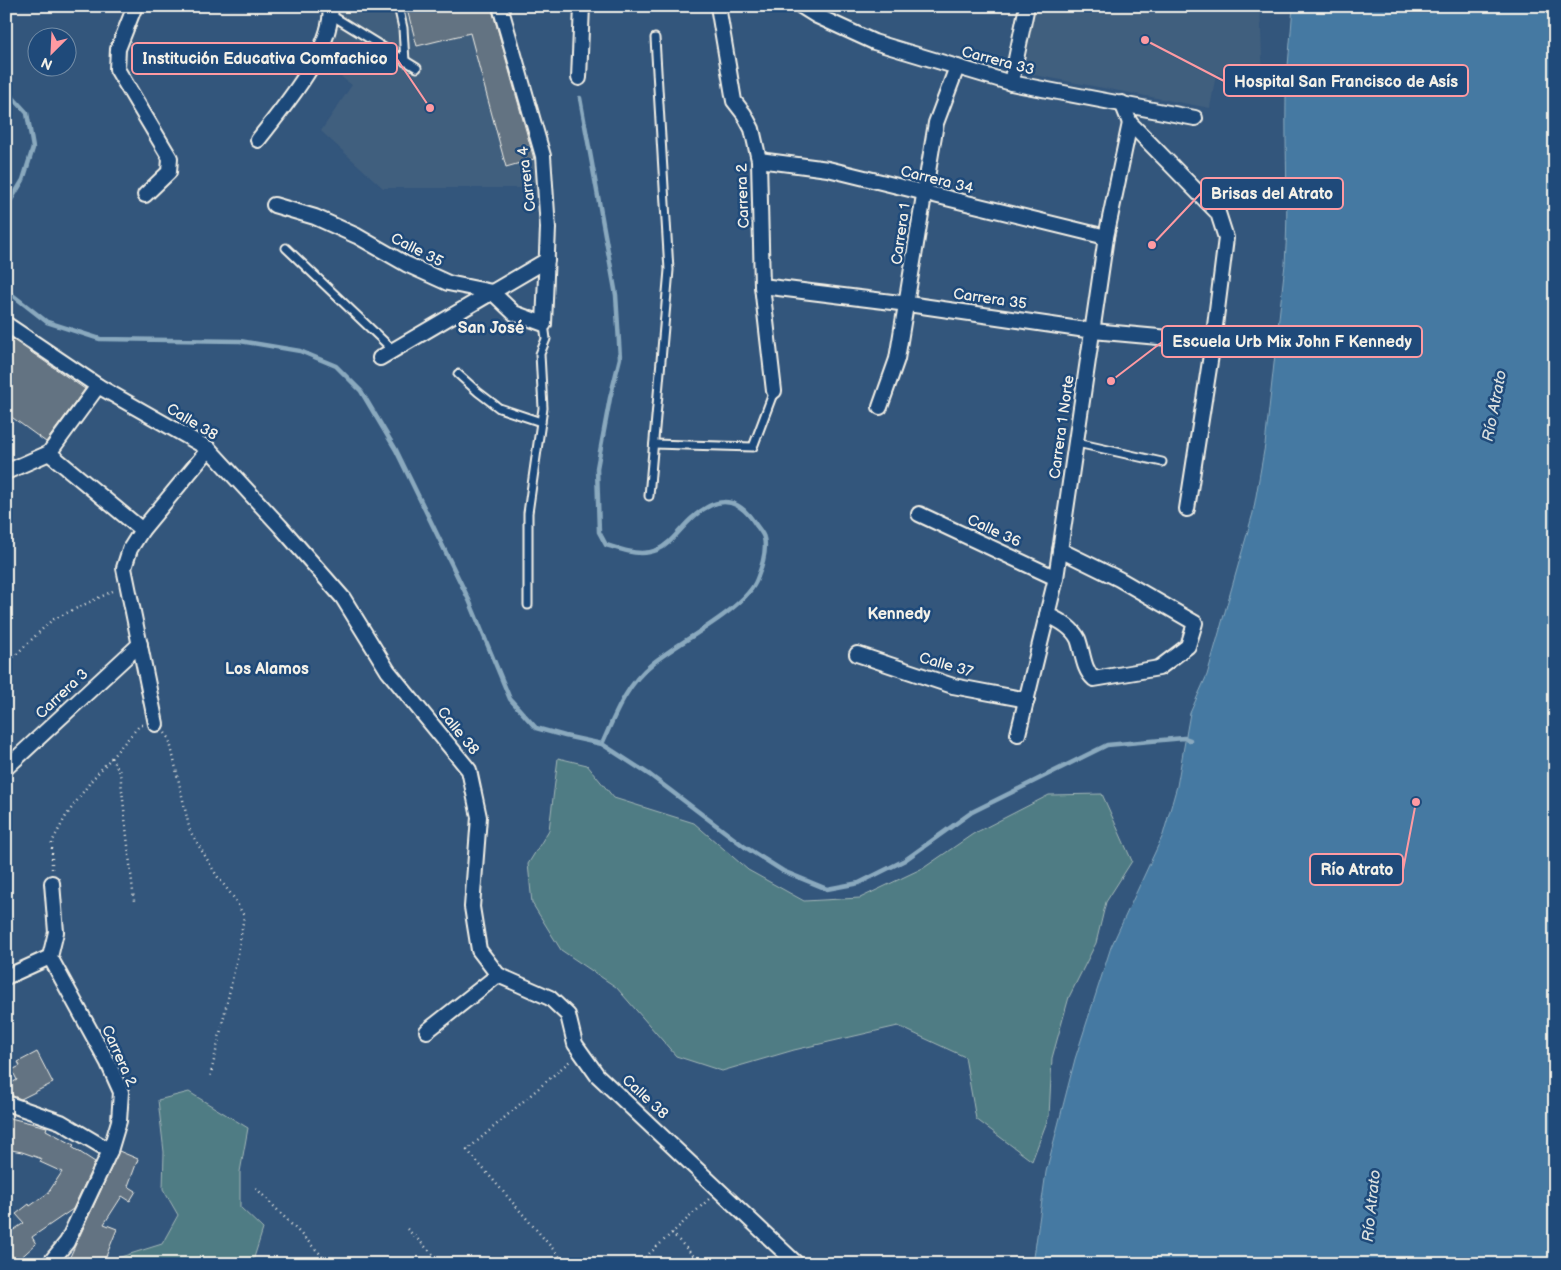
<svg xmlns="http://www.w3.org/2000/svg" width="1561" height="1270" font-family="'Balsamiq Sans',sans-serif">
  <style>
    .built { fill: #415f7e }
    .green { fill: #507c84; stroke: #a2b6b6 }
    .water { fill: #4479a2; stroke: #8aa9be }
    .lines { fill: none; stroke-linecap: round; stroke-linejoin: round }
    .stream { stroke: #8aa9be; stroke-width: 4.5 }
    .building { fill: #637382; stroke: #f4f1e8 }
    .service-casing { stroke: #f4f1e8; stroke-width: 11 }
    .minor-casing { stroke: #f4f1e8; stroke-width: 18 }
    .path { stroke: #f4f1e8; stroke-width: 2.5; stroke-dasharray: 1 4; stroke-linecap: butt }
    .service { stroke: #1f4a7a; stroke-width: 7 }
    .minor { stroke: #1f4a7a; stroke-width: 14 }
    .labels { text-anchor: middle; dominant-baseline: central; stroke-width: 5; stroke-linejoin: round; paint-order: stroke }
    .street-label { font-size: 15px; fill: #f4f1e8; stroke: #1f4a7a }
    .neighbourhood-label { font-size: 16px; font-weight: bold; fill: #f4f1e8; stroke: #1f4a7a }
    .water-label { font-size: 16px; font-style: italic; fill: #dadfde; stroke: #1f4a7a }
    .leader { fill: none; stroke: #ff9aa2; stroke-width: 2 }
    .callout-dot { fill: #ff9aa2; stroke: #1f4a7a; stroke-width: 2 }
    .callout { fill: #1f4a7a; stroke: #ff9aa2; stroke-width: 2 }
    .callout-label { font-size: 16px; text-anchor: middle; font-weight: bold; fill: #f4f1e8 }
  </style>
  <rect width="100%" height="100%" fill="#33567c"/>
  <filter id="ink" filterUnits="userSpaceOnUse"><feTurbulence type="fractalNoise" baseFrequency=".02" numOctaves="2"/><feDisplacementMap in="SourceGraphic" scale="10" xChannelSelector="R" yChannelSelector="G"/><feConvolveMatrix kernelMatrix="1 2 1 2 8 2 1 2 1" color-interpolation-filters="sRGB"/></filter>
  <g filter="url(#ink)">
    <!-- built -->
    <g class="built">
      <path d="M341,6H494L538,159L536,188H383L321,131L352,85L324,64Z"/>
      <path d="M1035,6H1260L1263,83L1216,74L1210,108L1024,73Z"/>
    </g>
    <!-- green -->
    <g class="green">
      <path d="M558,758L587,765L614,798L694,823L748,870L804,901L860,898L925,867L973,834L1049,795L1102,794L1132,861L1106,902L1096,943L1069,997L1052,1058L1049,1116L1032,1161L976,1119L965,1057L898,1026L794,1050L722,1071L676,1056L616,987L561,950L532,903L528,864L549,830Z"/>
      <path d="M189,1092L248,1128L240,1172V1207L263,1229L252,1264H108L111,1260L162,1244L178,1215L163,1189L164,1152L158,1100Z"/>
    </g>
    <!-- water -->
    <path class="water" d="M1293,6H1555V1264H1033L1046,1172L1075,1059L1111,947L1163,835L1177,786L1190,713L1207,675L1253,513L1265,445L1285,264C1289,209 1285,154 1286,98C1287,68 1291,37 1293,6Z"/>
    <g class="lines">
      <!-- stream -->
      <g class="stream">
        <path d="M6,90L27,113L33,148L23,180L6,208"/>
        <path d="M580,98L616,295L620,358L610,398L597,468L599,532L606,545C623,550 640,557 657,550C671,544 680,529 691,519C714,498 735,494 754,522C757,527 763,533 764,538C767,550 761,569 757,579C746,609 678,642 652,664C626,685 615,715 602,744"/>
        <path d="M6,290L47,322L100,339L240,341L300,351L336,366L361,391L396,450L469,600L510,699L536,728L565,736L602,744L650,775L745,847L783,871L827,889L859,883L905,860L972,812L1107,745L1184,738L1190,740"/>
      </g>
    </g>
    <!-- building -->
    <g class="building">
      <path d="M406,6H491L534,159L506,167L470,33L417,46Z"/>
      <path d="M6,335L85,389L46,442L6,413Z"/>
      <path d="M37,1052L53,1083L21,1099L13,1096L7,1085L17,1080L12,1070L20,1066L18,1062Z"/>
      <path d="M6,1117L47,1127L46,1130L74,1145L72,1147L95,1162L73,1209L32,1237L36,1244L16,1262L6,1245V1235L24,1223L16,1214L29,1204L30,1206L48,1193L62,1172L40,1162L42,1159L22,1152L6,1149Z"/>
      <path d="M119,1151L138,1159L128,1186L136,1191L130,1201L122,1196L104,1224L117,1229L103,1264H76L68,1261Z"/>
    </g>
    <g class="lines">
      <!-- service casing -->
      <g class="service-casing">
        <g id="service">
          <path d="M398,6L403,28L405,62"/>
          <path d="M331,15L417,68"/>
          <path d="M286,248L393,350"/>
          <path d="M458,374L478,392L499,408L541,422"/>
          <path d="M1077,443L1162,462"/>
          <path d="M654,444L753,447L774,391"/>
          <path d="M649,496L669,270L655,38"/>
          <path d="M528,605V513L543,408L540,354L546,339L544,324"/>
        </g>
      </g>
      <!-- minor casing -->
      <g class="minor-casing">
        <g id="minor">
          <path d="M135,6L118,49L117,69L170,158L169,172L145,195"/>
          <path d="M718,6L734,101L744,114L752,129L759,160L762,286L774,391"/>
          <path d="M801,6L817,16L874,42L1011,83L1195,118"/>
          <path d="M579,78L582,6"/>
          <path d="M1011,83L1027,6"/>
          <path d="M1122,103L1130,123L1218,213L1226,238L1213,342L1187,509"/>
          <path d="M258,140C282,109 336,46 330,6"/>
          <path d="M759,160L828,169L1106,237"/>
          <path d="M274,205L315,217L357,236L406,264L448,283L492,292L514,313L544,324L548,228L543,156L500,6"/>
          <path d="M762,286L908,304L1093,331L1213,342"/>
          <path d="M6,324L98,386L209,449L280,526L343,598L388,671L469,770L479,817L472,907L479,950L498,975L550,998L568,1015L575,1044L597,1075L797,1264"/>
          <path d="M380,358L547,260"/>
          <path d="M880,407L897,359L936,123L957,67"/>
          <path d="M49,453L142,530L209,449"/>
          <path d="M6,472L49,453L98,386"/>
          <path d="M919,514L1056,578"/>
          <path d="M142,530L130,549L124,568L156,724"/>
          <path d="M1047,615C1059,620 1072,627 1078,639C1083,652 1083,670 1094,679L1159,668L1188,646L1195,623L1119,579L1060,550"/>
          <path d="M857,654L953,686L1027,700"/>
          <path d="M1018,734L1056,578L1106,237L1130,123"/>
          <path d="M6,768L140,644"/>
          <path d="M6,977L50,957"/>
          <path d="M427,1031L498,975"/>
          <path d="M6,1103L61,1122L110,1151"/>
          <path d="M49,1264L67,1242L110,1151L119,1121L121,1092L108,1063L50,957L56,932L52,883"/>
        </g>
      </g>
      <!-- path -->
      <g class="path">
        <path d="M6,664L52,620L115,590"/>
        <path d="M165,733L169,738L190,831L217,876L234,898L244,916L238,954L210,1078"/>
        <path d="M111,758L120,772L134,901"/>
        <path d="M52,869V842L66,816L91,781L140,725H143"/>
        <path d="M256,1188L330,1264"/>
        <path d="M407,1229L443,1264"/>
        <path d="M672,1233L701,1264"/>
        <path d="M566,1264L467,1150L570,1061"/>
        <path d="M638,1264L709,1199"/>
      </g>
      <!-- service -->
      <use href="#service" class="service"/>
      <!-- minor -->
      <use href="#minor" class="minor"/>
    </g>
  </g>
  <g class="labels">
    <!-- street labels -->
    <g class="street-label">
      <text transform="translate(998 61) rotate(15)">Carrera 33</text>
      <text transform="translate(527 179) rotate(-97)">Carrera 4</text>
      <text transform="translate(937 180) rotate(14)">Carrera 34</text>
      <text transform="translate(743 196) rotate(-92)">Carrera 2</text>
      <text transform="translate(901 234) rotate(-82)">Carrera 1</text>
      <text transform="translate(417 250) rotate(27)">Calle 35</text>
      <text transform="translate(990 299) rotate(8)">Carrera 35</text>
      <text transform="translate(192 422) rotate(31)">Calle 38</text>
      <text transform="translate(1062 427) rotate(-82)">Carrera 1 Norte</text>
      <text transform="translate(994 531) rotate(25)">Calle 36</text>
      <text transform="translate(946 665) rotate(16)">Calle 37</text>
      <text transform="translate(62 694) rotate(-43)">Carrera 3</text>
      <text transform="translate(458 731) rotate(51)">Calle 38</text>
      <text transform="translate(119 1056) rotate(66)">Carrera 2</text>
      <text transform="translate(645 1097) rotate(43)">Calle 38</text>
    </g>
    <!-- neighbourhood labels -->
    <g class="neighbourhood-label">
      <text x="491" y="328">San José</text>
      <text x="899" y="614">Kennedy</text>
      <text x="267" y="669">Los Alamos</text>
    </g>
    <!-- water labels -->
    <g class="water-label">
      <text transform="translate(1495 406) rotate(-79)">Río Atrato</text>
      <text transform="translate(1372 1206) rotate(-84)">Río Atrato</text>
    </g>
  </g>
  <!-- callouts -->
  <path class="leader" d="M430 108L397 59M1145 40L1224 81M1152 245L1201 193M1111 381L1162 342M1416 802L1403 870"/>
  <g class="callout-dot">
    <circle cx="430" cy="108" r="5"/>
    <circle cx="1145" cy="40" r="5"/>
    <circle cx="1152" cy="245" r="5"/>
    <circle cx="1111" cy="381" r="5"/>
    <circle cx="1416" cy="802" r="5"/>
  </g>
  <g class="callout">
    <rect x="132" y="43" width="265" height="31" rx="5"/>
    <rect x="1224" y="65" width="244" height="31" rx="5"/>
    <rect x="1201" y="178" width="142" height="31" rx="5"/>
    <rect x="1162" y="326" width="260" height="31" rx="5"/>
    <rect x="1310" y="854" width="93" height="31" rx="5"/>
  </g>
  <g class="callout-label">
    <text x="265" y="64">Institución Educativa Comfachico</text>
    <text x="1346" y="87">Hospital San Francisco de Asís</text>
    <text x="1272" y="199">Brisas del Atrato</text>
    <text x="1292" y="347">Escuela Urb Mix John F Kennedy</text>
    <text x="1357" y="875">Río Atrato</text>
  </g>
  <!-- margin -->
  <rect width="1561" height="1270" fill="none" stroke="#1f4a7a" stroke-width="25"/>
  <rect x="12" y="12" width="1536" height="1245" fill="none" stroke="#f4f1e8" stroke-width="2" filter="url(#ink)"/>
  <!-- north arrow -->
  <g transform="translate(52 52) rotate(204)"><circle r="24" fill="#1f4a7a" stroke="#748da6"/>
  <path d="M0-4L9 19L0 12L-9 19Z" fill="#ff9aa2"/>
  <text y="-8" font-size="14" font-weight="bold" text-anchor="middle" fill="#f4f1e8">N</text>
  </g>
</svg>
